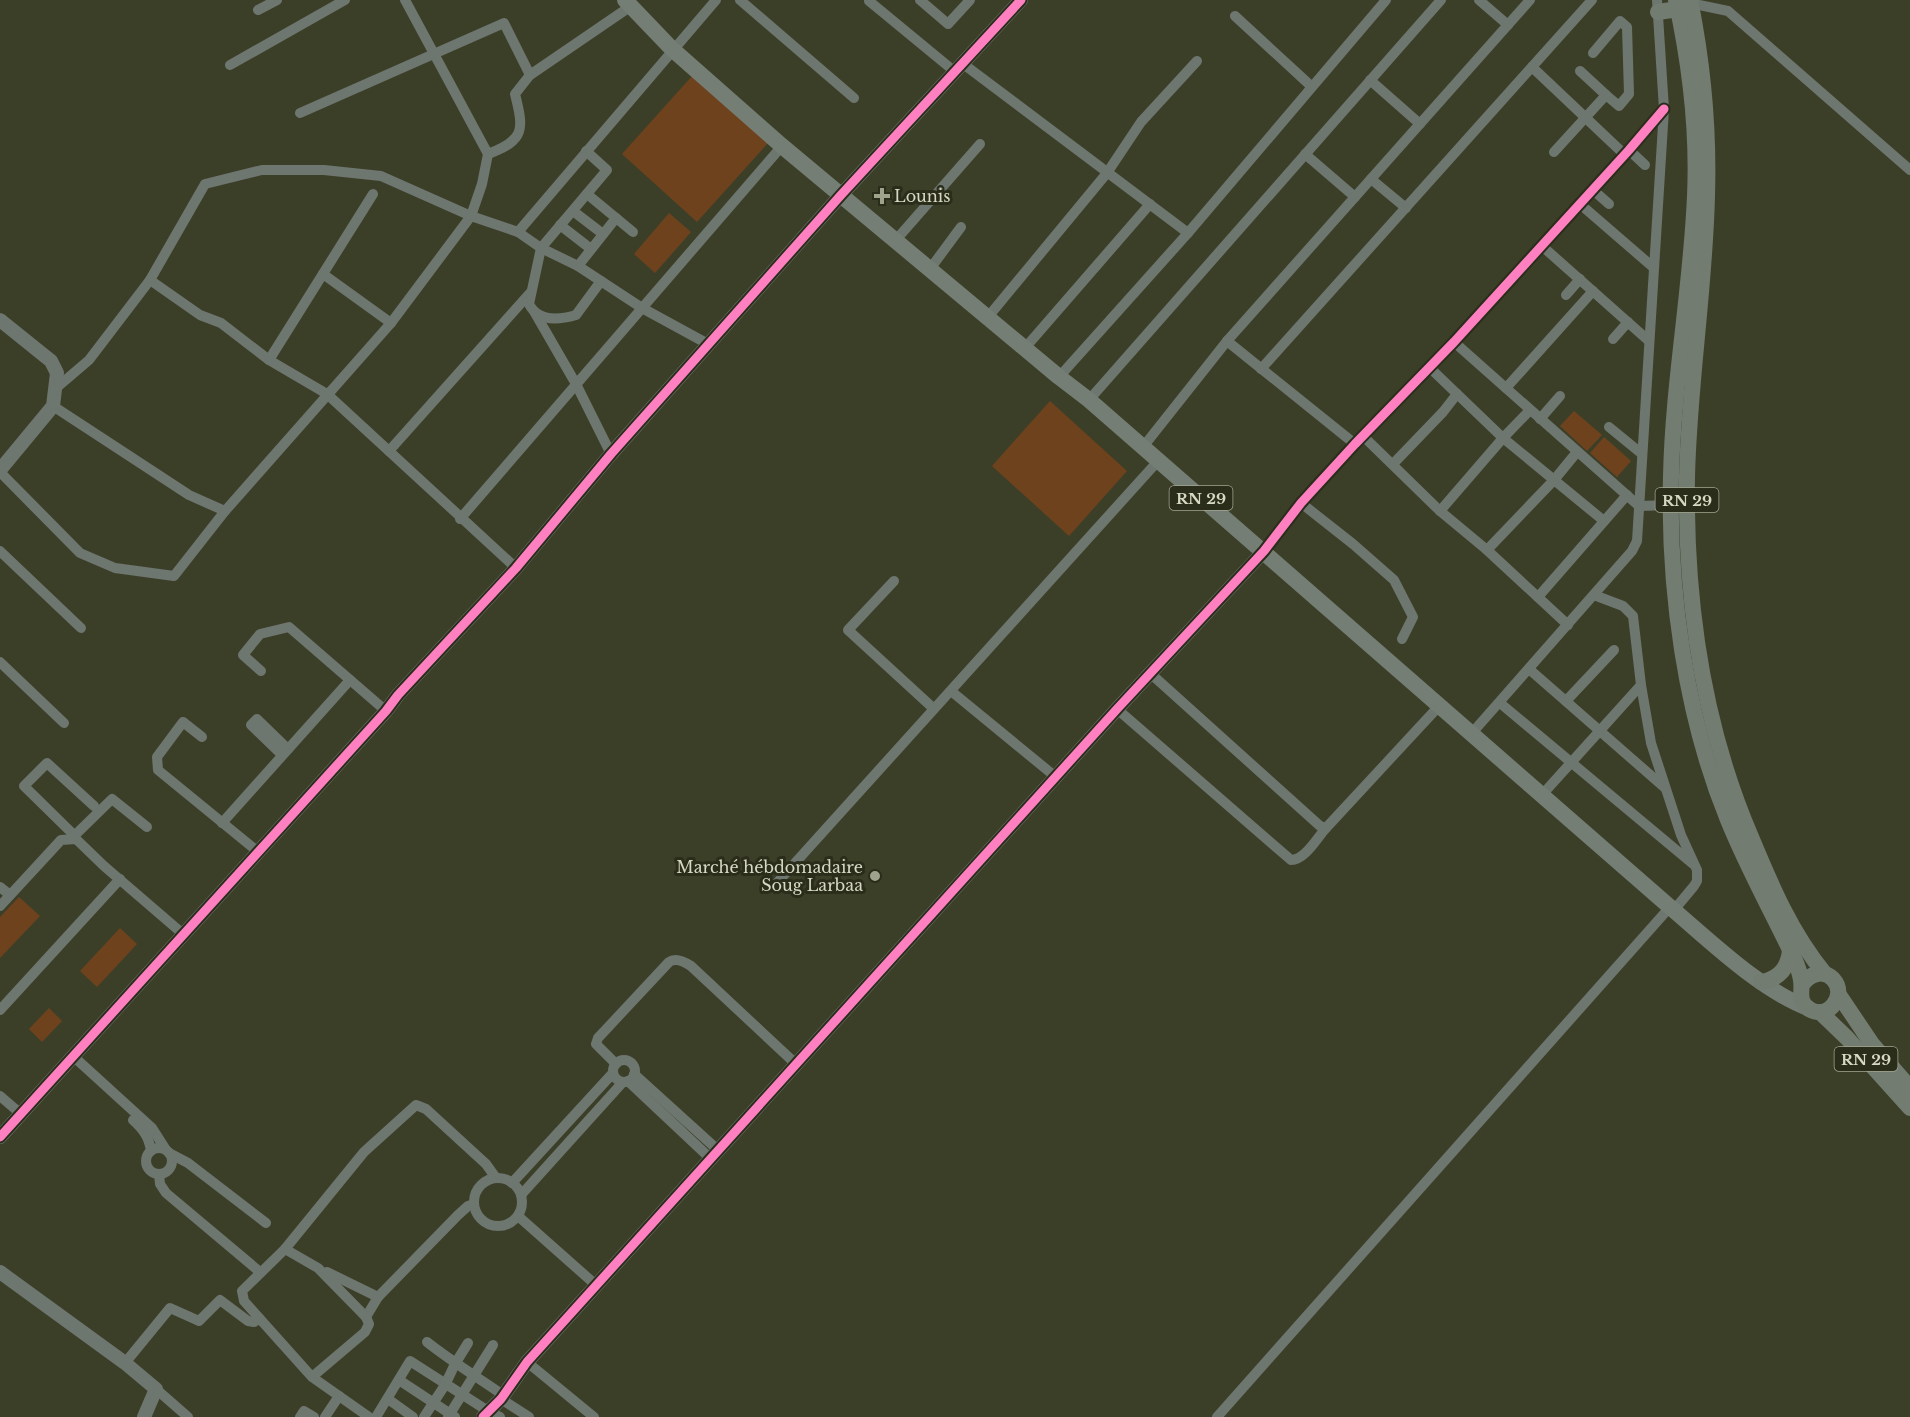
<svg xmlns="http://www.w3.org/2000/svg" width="1910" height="1417" font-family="'Libre Baskerville',serif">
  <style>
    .green { fill: #6f421e }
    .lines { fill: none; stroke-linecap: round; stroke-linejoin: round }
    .minor { stroke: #6e7670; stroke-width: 10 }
    .tertiary { stroke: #6e7670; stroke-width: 14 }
    .primary { stroke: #747e74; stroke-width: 16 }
    .trunk { stroke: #727c71; stroke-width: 16 }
    .cycleway-casing { stroke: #2b2d1b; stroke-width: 13 }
    .cycleway { stroke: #ff80c0; stroke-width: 9 }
    .poi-dot { fill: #a0a38c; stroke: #2b2d1b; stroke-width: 2 }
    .labels { text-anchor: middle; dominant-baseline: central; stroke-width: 6; stroke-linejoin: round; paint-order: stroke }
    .shield { fill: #2b2d1b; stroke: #a3a590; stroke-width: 1.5 }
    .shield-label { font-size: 15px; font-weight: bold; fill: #d6d9c2 }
    .poi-label { font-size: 16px; fill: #d6d9c2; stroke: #2b2d1b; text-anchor: start }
  </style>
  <rect width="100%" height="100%" fill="#3c3f28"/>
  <!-- green -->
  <g class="green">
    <path d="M693,75L768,143L697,222L622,154Z"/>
    <path d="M669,213L691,232L655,273L634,254Z"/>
    <path d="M1050,401L1127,471L1069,536L992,466Z"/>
    <path d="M1574,411L1602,435L1587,451L1560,426Z"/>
    <path d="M1604,437L1631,461L1617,477L1590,453Z"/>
    <path d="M19,897L40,916L0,958V917Z"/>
    <path d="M120,928L137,944L97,987L80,971Z"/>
    <path d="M49,1008L62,1021L42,1042L29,1029Z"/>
  </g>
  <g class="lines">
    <!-- minor -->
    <g class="minor">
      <path d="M740,0L854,98"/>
      <path d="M920,0L948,24L970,0"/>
      <path d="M1479,0L1508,25"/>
      <path d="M869,1L954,71"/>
      <path d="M1690,3L1728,11L1910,170"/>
      <path d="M258,10L277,0"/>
      <path d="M1235,16L1311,86"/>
      <path d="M962,63L1188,233"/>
      <path d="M230,65L345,0"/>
      <path d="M1532,67L1625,155"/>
      <path d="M1580,71L1606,95"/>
      <path d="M1370,80L1420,124"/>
      <path d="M300,113L504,23L530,75"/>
      <path d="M1629,150L1645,165"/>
      <path d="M586,151L607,170L541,248L529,304C538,322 559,320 576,315L601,281"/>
      <path d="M1554,152L1606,95L1619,106L1629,94L1627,27L1620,21L1593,53"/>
      <path d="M488,154C525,140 524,130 515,94L530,75L631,6"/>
      <path d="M1305,154L1355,197"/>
      <path d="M1371,179L1406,208"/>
      <path d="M1593,190L1609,204"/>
      <path d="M587,194L633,232"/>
      <path d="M1580,204L1654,268"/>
      <path d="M573,211L603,234"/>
      <path d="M560,225L591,249"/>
      <path d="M518,232L716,0"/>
      <path d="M895,241L980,144"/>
      <path d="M1542,246L1649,341"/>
      <path d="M578,266L616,218"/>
      <path d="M930,269L961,227"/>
      <path d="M323,274L391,323"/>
      <path d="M150,280L200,315L221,323L269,360L327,394L516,568"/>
      <path d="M1566,295L1580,279"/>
      <path d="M535,313L576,384L611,454"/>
      <path d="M988,317L1107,173L1141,122L1197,61"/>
      <path d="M1613,339L1628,322"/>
      <path d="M1227,341L1355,444"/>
      <path d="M1454,342L1639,506L1671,505"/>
      <path d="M1025,348L1150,204"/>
      <path d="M269,360L373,194"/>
      <path d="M1429,367L1503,438L1604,521"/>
      <path d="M1261,369L1592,0"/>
      <path d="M1059,377L1188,233L1386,0"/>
      <path d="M1506,388L1593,291"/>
      <path d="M55,389L89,360L150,280L205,184L262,170H324L381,176L471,216L518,232L541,248L578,266L642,308L708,344"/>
      <path d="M1089,400L1441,0"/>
      <path d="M53,406L189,495L225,511"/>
      <path d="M1540,419L1560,396"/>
      <path d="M1609,427L1642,454"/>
      <path d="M1363,436L1440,511L1487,550L1568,625"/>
      <path d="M1143,447L1227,341L1530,0"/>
      <path d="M389,451L530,293"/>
      <path d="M1393,464L1443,412L1457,394"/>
      <path d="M0,472L80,553L115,568L174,576L225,511L391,323L471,216L482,184L488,154L405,0"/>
      <path d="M1301,503L1353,544L1394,580L1413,617L1402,639"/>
      <path d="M1440,511L1503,438L1530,410"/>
      <path d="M460,519L782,146"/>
      <path d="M1487,550L1554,480L1577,452"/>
      <path d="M0,551L81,628"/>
      <path d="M1264,551L1301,503L1355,444L1454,342L1629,150L1664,110"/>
      <path d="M894,581L848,630L933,708"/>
      <path d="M1594,595L1623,606L1633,616L1641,685L1651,743L1681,835L1697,870V881L1694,886L1674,910"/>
      <path d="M1538,597L1627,495"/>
      <path d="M0,662L64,723"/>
      <path d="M1529,669L1664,787"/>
      <path d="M261,671L243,655L260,634L289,627L386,711"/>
      <path d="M1150,673L1320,826L1326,828L1440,705"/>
      <path d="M951,691L1057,778"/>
      <path d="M1566,701L1614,650"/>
      <path d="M1500,703L1693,864"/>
      <path d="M1117,709L1291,860C1305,860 1317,838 1326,828"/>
      <path d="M1472,733L1632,551L1637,541L1664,109L1657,0"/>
      <path d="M202,737L183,722L157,757L158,770L257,851"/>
      <path d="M282,755L251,725L257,719L288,749"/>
      <path d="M1541,796L1641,685"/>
      <path d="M222,823L350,680"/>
      <path d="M74,835L24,786L47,763L94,806"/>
      <path d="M71,839L112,799L147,827"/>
      <path d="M776,884L1158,461"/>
      <path d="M0,887L10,895"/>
      <path d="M0,906L61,840L76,839L104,866L183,934"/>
      <path d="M0,1010L120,879"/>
      <path d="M73,1056L152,1128L166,1150"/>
      <circle cx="624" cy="1071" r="11"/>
      <path d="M616,1064L596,1044L598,1038L669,962C676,957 685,962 691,966L797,1065"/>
      <path d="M634,1074L719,1151"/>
      <path d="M628,1081L711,1159"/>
      <path d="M0,1096L21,1114"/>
      <path d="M133,1120C143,1129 149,1137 151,1151"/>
      <circle cx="159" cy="1161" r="13"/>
      <path d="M169,1153L188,1163L266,1223"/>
      <path d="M159,1174L160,1184L166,1193L260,1272"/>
      <circle cx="498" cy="1202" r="24"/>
      <path d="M512,1183L613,1073"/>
      <path d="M521,1195L623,1082"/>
      <path d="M518,1216L597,1286"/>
      <path d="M285,1249L364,1152L416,1105L426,1109L486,1164L496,1178"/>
      <path d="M327,1272L378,1297"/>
      <path d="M366,1317L378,1297L458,1215L468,1206L474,1204"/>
      <path d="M427,1342C451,1361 477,1377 503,1395"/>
      <path d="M527,1362L594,1417"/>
      <path d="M125,1363L170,1308L199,1321L220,1300L248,1321L254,1322L259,1318"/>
      <path d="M312,1377L365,1332L369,1324L366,1317L318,1268L285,1249L242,1291L244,1301L312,1377L369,1417"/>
      <path d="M399,1380L455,1417"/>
      <path d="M156,1389L188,1417"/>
      <path d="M388,1399L413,1417"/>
      <path d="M501,1399L529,1417"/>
      <path d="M300,1417L304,1411L314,1417"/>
      <path d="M325,1417L339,1396"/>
      <path d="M376,1417L410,1361L488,1411L500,1417"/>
      <path d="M424,1417L445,1385L455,1364L468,1343"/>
      <path d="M448,1417L493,1345"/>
      <path d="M1217,1417L1670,907"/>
    </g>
    <!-- tertiary -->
    <g class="tertiary">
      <path d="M0,320L51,361L57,373L53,406L0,470"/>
      <path d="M0,1137L386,711L398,695L516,568L611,454L841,195L1021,0"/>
      <path d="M0,1272L125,1363L156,1389L144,1417"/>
      <path d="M483,1417L501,1399L527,1362L1117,709L1264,551"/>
    </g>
    <!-- primary -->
    <path class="primary" d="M625,0L672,49L782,146L1059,377L1089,400L1670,907C1710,941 1759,989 1808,1008"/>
    <!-- trunk -->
    <g class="trunk">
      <path d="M1676,0C1690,64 1698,130 1695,196C1691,290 1673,383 1671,476C1668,589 1685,715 1728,820C1747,867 1772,912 1794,958C1797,965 1800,972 1801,980C1803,991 1797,1001 1809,1009C1828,1021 1848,995 1833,979C1823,969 1809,974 1802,985"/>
      <path d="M1690,0C1703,64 1709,130 1707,195C1705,290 1689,383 1687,477C1685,601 1702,723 1751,837C1771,885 1791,933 1825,974"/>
      <path d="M1658,12L1678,9"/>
      <path d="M1761,982C1779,979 1789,968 1790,949"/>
      <path d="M1839,995L1872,1044L1910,1088"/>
      <path d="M1820,1012L1847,1038L1910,1108"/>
    </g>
    <!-- cycleway casing -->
    <g class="cycleway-casing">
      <g id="cycleway">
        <path d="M0,1137L386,711L398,695L516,568L611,454L841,195L1021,0"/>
        <path d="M483,1417L501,1399L527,1362L1117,709L1264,551L1301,503L1355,444L1454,342L1629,150L1664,109"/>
      </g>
    </g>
    <!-- cycleway -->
    <use href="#cycleway" class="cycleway"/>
  </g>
  <!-- markers -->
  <g class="poi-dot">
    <path d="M879 187h6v6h6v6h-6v6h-6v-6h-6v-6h6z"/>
    <circle cx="875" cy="876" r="6"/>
  </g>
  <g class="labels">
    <!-- shield labels -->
    <g class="shield">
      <rect x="1169.5" y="486" width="63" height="24" rx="4.5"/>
      <rect x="1655.5" y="488" width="63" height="24" rx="4.5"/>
      <rect x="1834.5" y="1047" width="63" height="24" rx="4.5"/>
    </g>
    <g class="shield-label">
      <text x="1201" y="498">RN 29</text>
      <text x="1687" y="500">RN 29</text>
      <text x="1866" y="1059">RN 29</text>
    </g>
    <!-- poi labels -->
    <g class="poi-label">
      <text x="894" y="196">Lounis</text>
      <text x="863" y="867" text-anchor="end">Marché hébdomadaire<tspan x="863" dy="18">Soug Larbaa</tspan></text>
    </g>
  </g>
</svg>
